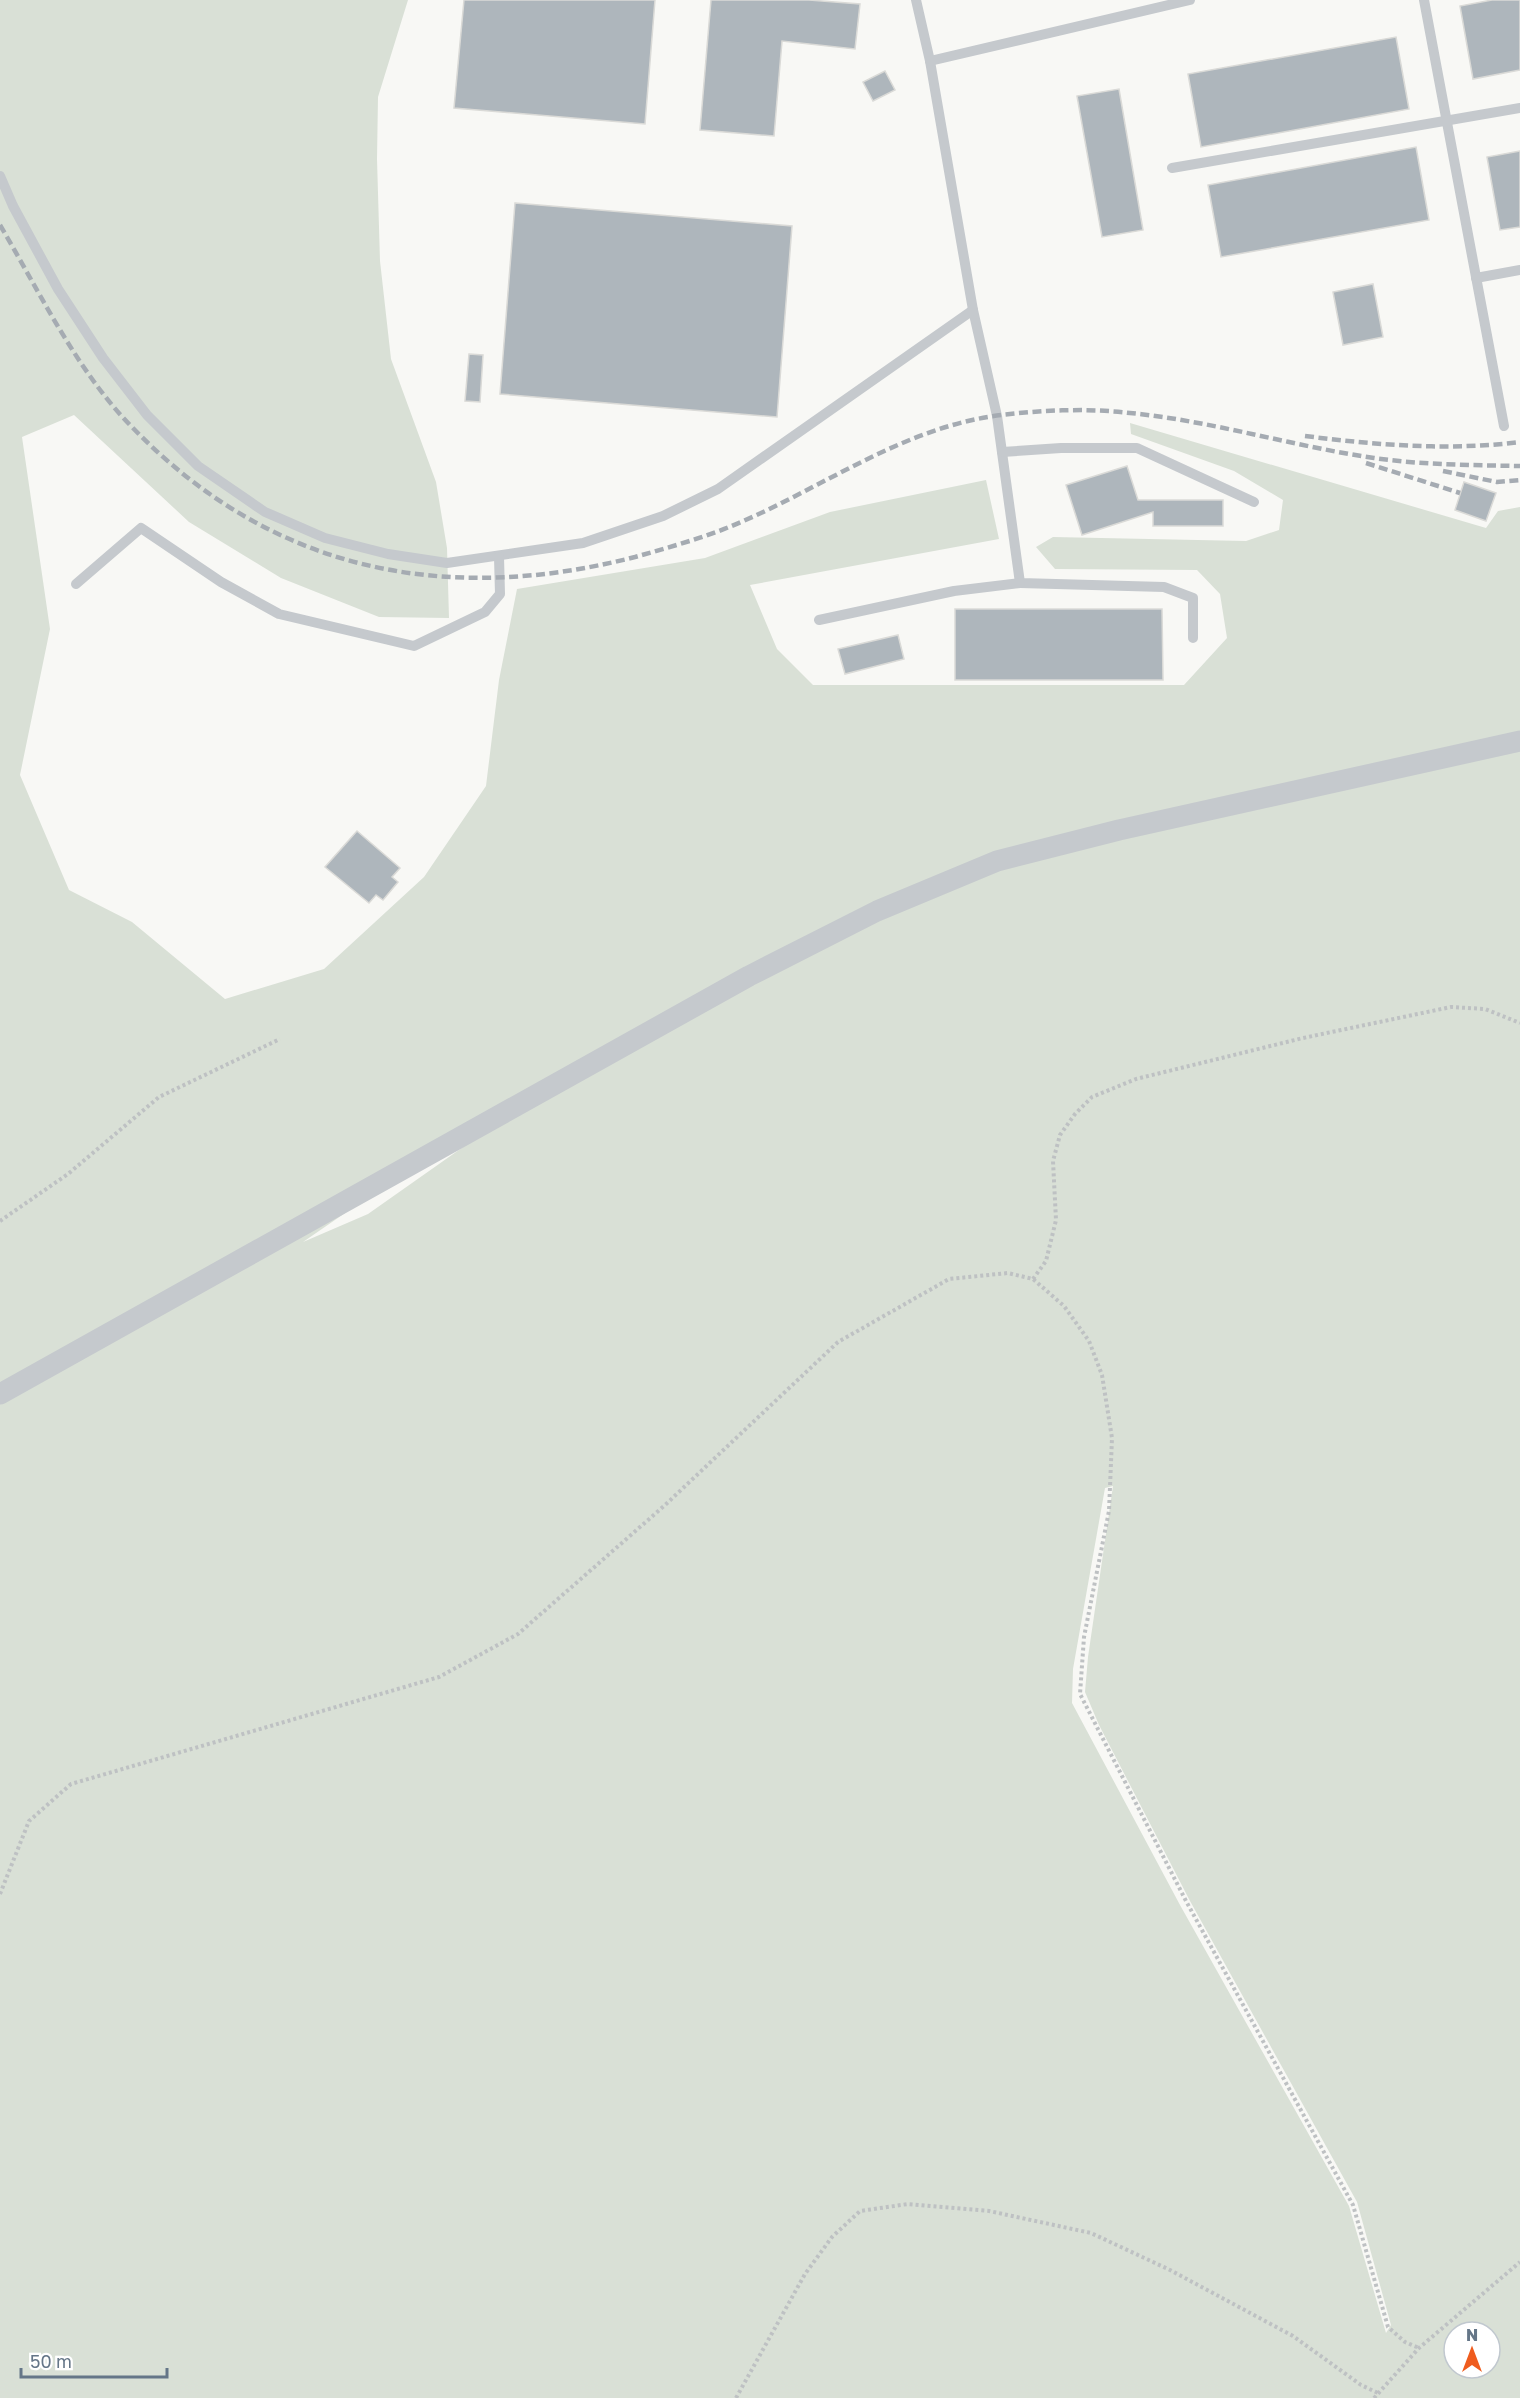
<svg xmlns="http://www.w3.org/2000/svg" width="1520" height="2398" font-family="'Golos Text',sans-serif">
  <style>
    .green { fill: #d9e0d6; fill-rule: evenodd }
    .building { fill: #aeb6bc; stroke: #dadad7; stroke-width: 1.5 }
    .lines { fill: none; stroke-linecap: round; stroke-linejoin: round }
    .path { stroke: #bec1c3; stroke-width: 4; stroke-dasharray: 3 3; stroke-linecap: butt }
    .lane { stroke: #c5c9cd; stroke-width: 10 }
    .street { stroke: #c5c9cd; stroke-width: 21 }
    .rail { stroke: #a5abb2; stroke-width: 4.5; stroke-dasharray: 9 4.5; stroke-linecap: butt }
  </style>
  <rect width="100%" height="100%" fill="#f8f8f5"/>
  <!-- green -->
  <path class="green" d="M0,0H408L378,97L377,159L380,261L391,359L436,482L447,548L449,618L379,617L281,578L189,522L74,415L22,437L50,629L20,775L69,890L132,922L225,999L324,969L424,877L486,786L499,680L517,589L705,558L830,512L986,480L999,539L750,585L777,649L813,685H1184L1227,638L1220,594L1197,570L1055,569L1036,547L1053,537L1246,541L1279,530L1283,500L1234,471L1131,434L1130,423L1486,528L1498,511L1520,507V2398H0ZM518,1094L527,1102L368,1214L303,1242ZM1113,1486L1088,1657L1085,1692L1099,1725L1190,1901L1357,2202L1391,2325L1386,2333L1349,2206L1180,1905L1072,1703L1073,1669L1105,1488ZM1454,2332H1490V2368H1454Z"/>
  <!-- building -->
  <g class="building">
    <path d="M464,0H655L645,124L454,108Z"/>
    <path d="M711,0H809L860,4L855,49L782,41L774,136L700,130Z"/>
    <path d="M1492,0H1520V70L1473,79L1460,6Z"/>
    <path d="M1396,37L1409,109L1201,147L1188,74Z"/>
    <path d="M885,71L895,90L873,101L863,82Z"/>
    <path d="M1119,89L1143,230L1102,237L1077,96Z"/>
    <path d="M1416,147L1429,220L1221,257L1208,185Z"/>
    <path d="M1520,151V227L1500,230L1487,157Z"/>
    <path d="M515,203L792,226L777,417L500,394Z"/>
    <path d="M1373,284L1383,337L1343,345L1333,292Z"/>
    <path d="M469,354L483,355L480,402L465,401Z"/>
    <path d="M1127,466L1138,500H1223V526H1153V512L1082,535L1066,485Z"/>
    <path d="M1464,482L1496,493L1486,521L1455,510Z"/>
    <path d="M955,609H1162L1163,680H955Z"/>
    <path d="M898,635L904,659L845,674L838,649Z"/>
    <path d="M357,831L400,868L392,877L398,882L383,900L376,895L369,903L325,867Z"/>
  </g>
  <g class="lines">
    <!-- path -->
    <g class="path">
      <path d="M0,1221L68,1174L159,1097L280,1039"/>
      <path d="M1033,1279L1046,1261L1056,1220L1053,1161L1060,1135L1075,1114L1092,1097L1136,1079L1303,1038L1451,1007L1485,1009L1520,1023"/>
      <path d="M0,1894L29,1821L71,1784L439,1677L518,1634L664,1506L838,1342L949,1279L1008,1273L1033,1279L1064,1306L1089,1341L1102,1375L1112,1438L1109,1511L1084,1637L1080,1694L1186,1901L1353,2205L1388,2327L1405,2342L1419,2348"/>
      <path d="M736,2398L805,2274L832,2237L860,2211L908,2204L989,2211L1091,2233L1170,2270L1293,2336L1361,2385L1378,2393"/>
      <path d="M1374,2398L1419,2348L1520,2262"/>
    </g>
    <!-- lane -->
    <g class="lane">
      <path d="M916,0L930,61L973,310L997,416L1020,583L1164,587L1193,598V638"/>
      <path d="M1424,0L1504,426"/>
      <path d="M930,61L1190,0"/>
      <path d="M1172,168L1520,108"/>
      <path d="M0,176L13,206L58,289L103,358L147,415L198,466L265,512L325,538L388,554L447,563L583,543L663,516L718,489L973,310"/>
      <path d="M1476,278L1520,270"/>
      <path d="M1002,452L1061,448H1137L1254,502"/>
      <path d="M76,584L141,528L221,582L279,614L414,646L485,612L500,594L499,557"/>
      <path d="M819,620L954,591L1020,583"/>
    </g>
    <!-- street -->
    <path class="street" d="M0,1394L749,976L877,911L997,861L1119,830L1520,741"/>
    <!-- rail -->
    <g class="rail">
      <path d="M0,225C39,291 77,371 131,426C270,571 444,606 635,557C670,547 707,537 741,522C827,485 905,427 1001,415C1043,410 1088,408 1130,413C1212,421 1292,446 1374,458C1422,465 1472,465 1520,466"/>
      <path d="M1305,436C1377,445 1448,451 1520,442"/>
      <path d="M1366,463L1460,493"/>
      <path d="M1443,471L1497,482L1520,480"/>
    </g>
  </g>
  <!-- north arrow -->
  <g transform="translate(1472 2350)"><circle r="28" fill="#ffffff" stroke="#c1c8cf" stroke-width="1.5"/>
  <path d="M0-4.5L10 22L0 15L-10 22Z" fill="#ef5c1e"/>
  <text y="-9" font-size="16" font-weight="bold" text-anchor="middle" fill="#657688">N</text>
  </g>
  <!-- scale -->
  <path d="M21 2368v9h146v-9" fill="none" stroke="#657688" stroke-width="3"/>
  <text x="30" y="2368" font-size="18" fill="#657688" stroke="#ffffff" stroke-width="4.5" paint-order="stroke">50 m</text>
</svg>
